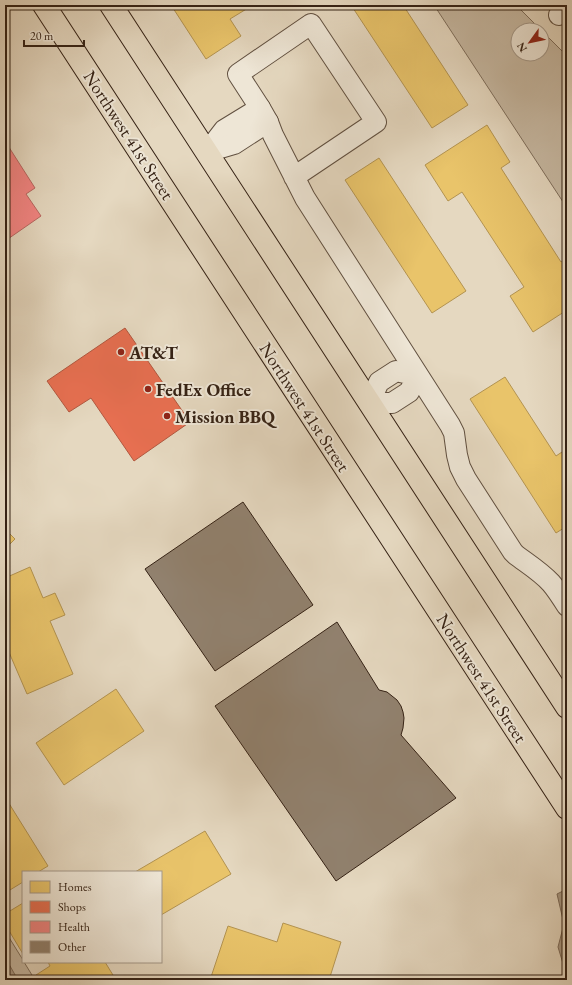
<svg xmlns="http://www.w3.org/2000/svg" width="572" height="985" font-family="'EB Garamond',serif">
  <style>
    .green { fill: #c7b9a3; stroke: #7e6e5c }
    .water { fill: #a99a86; stroke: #7b6a59 }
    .homes { fill: #e9c46a; stroke: #b39350 }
    .shops { fill: #e76f51; stroke: #b2583f }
    .health { fill: #f28482; stroke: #b96761 }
    .building { fill: #91816e; stroke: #352215 }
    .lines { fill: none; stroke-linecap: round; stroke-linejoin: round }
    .minor-casing { stroke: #615040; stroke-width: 22 }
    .primary-casing { stroke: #352215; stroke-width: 24 }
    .minor { stroke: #eee6d6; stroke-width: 20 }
    .primary { stroke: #e5d8c0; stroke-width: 22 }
    .poi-dot { fill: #8f2418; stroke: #eee6d6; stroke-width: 1.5 }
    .labels { text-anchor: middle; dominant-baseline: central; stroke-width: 4; stroke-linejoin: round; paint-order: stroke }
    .street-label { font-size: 18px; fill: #352215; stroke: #eee6d6 }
    .poi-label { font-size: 18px; font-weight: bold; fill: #352215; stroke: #eee6d6; text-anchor: start }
  </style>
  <rect width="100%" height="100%" fill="#e5d8c0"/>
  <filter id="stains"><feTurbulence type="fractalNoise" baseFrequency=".005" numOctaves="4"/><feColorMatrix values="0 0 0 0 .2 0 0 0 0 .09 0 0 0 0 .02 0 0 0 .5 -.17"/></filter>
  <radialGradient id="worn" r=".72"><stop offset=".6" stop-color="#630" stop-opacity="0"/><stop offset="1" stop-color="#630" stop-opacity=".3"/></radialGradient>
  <!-- green -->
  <g class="green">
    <path d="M434,5H516L541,30H518V54H542V31L567,56V208Z"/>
    <path d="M5,931L23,960V962H24L35,980H5Z"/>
  </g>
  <!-- water -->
  <g class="water">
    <path d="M567,889V973L565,970L558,947L564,924L557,894Z"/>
    <path d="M5,959H6L18,980H5Z"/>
  </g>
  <!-- homes -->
  <g class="homes">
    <path d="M171,5H253L230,19L241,36L206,59Z"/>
    <path d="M351,5H403L468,105L432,128Z"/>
    <path d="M487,125L510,162L501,168L561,262L567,258V310L533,332L510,296L524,287L462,192L448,201L425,165Z"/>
    <path d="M379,158L466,291L432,313L345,180Z"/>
    <path d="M505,377L556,456L562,452L567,460V526L556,533L470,399Z"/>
    <path d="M5,529L15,539L5,549Z"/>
    <path d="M30,567L43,598L55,593L65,615L50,621L73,674L27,694L5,643V578Z"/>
    <path d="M116,689L144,731L64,785L36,743Z"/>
    <path d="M5,797L48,866L38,872H23V882L5,893Z"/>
    <path d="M205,831L231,874L161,915V872H135Z"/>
    <path d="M23,903V954L5,924V914Z"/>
    <path d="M283,923L341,942L329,980H222L211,977L228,926L277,942Z"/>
    <path d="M48,962H105L116,980H39L36,975L50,966Z"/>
  </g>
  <!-- shops -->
  <path class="shops" d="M125,328L190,422L134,461L91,398L69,412L47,381Z"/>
  <!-- health -->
  <path class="health" d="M5,141L35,188L26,194L41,216L5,241Z"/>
  <!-- building -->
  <g class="building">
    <path d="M243,502L313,605L215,671L145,569Z"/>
    <path d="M337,622L379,690L387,692L397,700L401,706L403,712L404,718L403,728L401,735L456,798L336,881L215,706Z"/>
  </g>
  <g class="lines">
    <!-- minor casing -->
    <g class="minor-casing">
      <g id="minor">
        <path d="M559,15L566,5"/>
        <path d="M207,152L224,130L260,108"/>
        <path d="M207,152L234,144L268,122"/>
        <path d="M294,177L376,122L311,24L238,74L260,108L268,122L273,135L305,198L450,425L454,433L457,455L460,467L466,479L513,552L516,555C528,564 541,572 551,583C557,590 562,598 567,606"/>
        <path d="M396,371L418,376L409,392L392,403H369L379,382Z"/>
      </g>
    </g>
    <!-- primary casing -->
    <g class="primary-casing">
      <g id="primary">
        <path d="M44,5L567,808"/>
        <path d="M111,5L567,707"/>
      </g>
    </g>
    <!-- minor -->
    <use href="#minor" class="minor"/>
    <!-- primary -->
    <use href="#primary" class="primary"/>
  </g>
  <!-- markers -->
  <g class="poi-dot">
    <circle cx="121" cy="352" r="4"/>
    <circle cx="148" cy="389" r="4"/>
    <circle cx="167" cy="416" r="4"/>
  </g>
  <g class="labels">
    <!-- street labels -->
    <g class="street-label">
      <text transform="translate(129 135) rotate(57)">Northwest 41st Street</text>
      <text transform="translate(305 407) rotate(57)">Northwest 41st Street</text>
      <text transform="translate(482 678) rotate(57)">Northwest 41st Street</text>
    </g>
    <!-- poi labels -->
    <g class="poi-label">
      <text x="129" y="352">AT&amp;T</text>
      <text x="156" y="389">FedEx Office</text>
      <text x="175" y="416">Mission BBQ</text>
    </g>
  </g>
  <!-- margin -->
  <rect width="572" height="985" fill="none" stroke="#e5d8c0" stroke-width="20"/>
  <rect x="6" y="6" width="560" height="973" fill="none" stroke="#352215" stroke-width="2"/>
  <rect x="10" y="10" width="552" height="965" fill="none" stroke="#352215"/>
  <!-- legend -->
  <rect x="22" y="871" width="140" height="92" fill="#eee6d6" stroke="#a49889"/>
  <rect x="30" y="881" width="20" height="12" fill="#e9c46a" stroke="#a49889"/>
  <text x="58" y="891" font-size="12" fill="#352215">Homes</text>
  <rect x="30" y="901" width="20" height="12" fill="#e76f51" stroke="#a49889"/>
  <text x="58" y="911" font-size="12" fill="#352215">Shops</text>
  <rect x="30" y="921" width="20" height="12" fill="#f28482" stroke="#a49889"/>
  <text x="58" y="931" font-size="12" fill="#352215">Health</text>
  <rect x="30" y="941" width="20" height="12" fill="#91816e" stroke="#a49889"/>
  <text x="58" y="951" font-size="12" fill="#352215">Other</text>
  <!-- north arrow -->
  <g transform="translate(530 42) rotate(237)"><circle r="19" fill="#eee6d6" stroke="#a49889"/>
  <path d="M0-3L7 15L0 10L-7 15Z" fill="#8f2418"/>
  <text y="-6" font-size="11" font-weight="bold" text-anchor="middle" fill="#352215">N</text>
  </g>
  <!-- scale -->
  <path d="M24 40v6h60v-6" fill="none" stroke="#352215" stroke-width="2"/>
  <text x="30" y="40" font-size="12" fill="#352215" stroke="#eee6d6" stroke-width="3" paint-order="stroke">20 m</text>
  <rect width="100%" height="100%" filter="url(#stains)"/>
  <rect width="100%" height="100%" fill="url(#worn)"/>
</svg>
